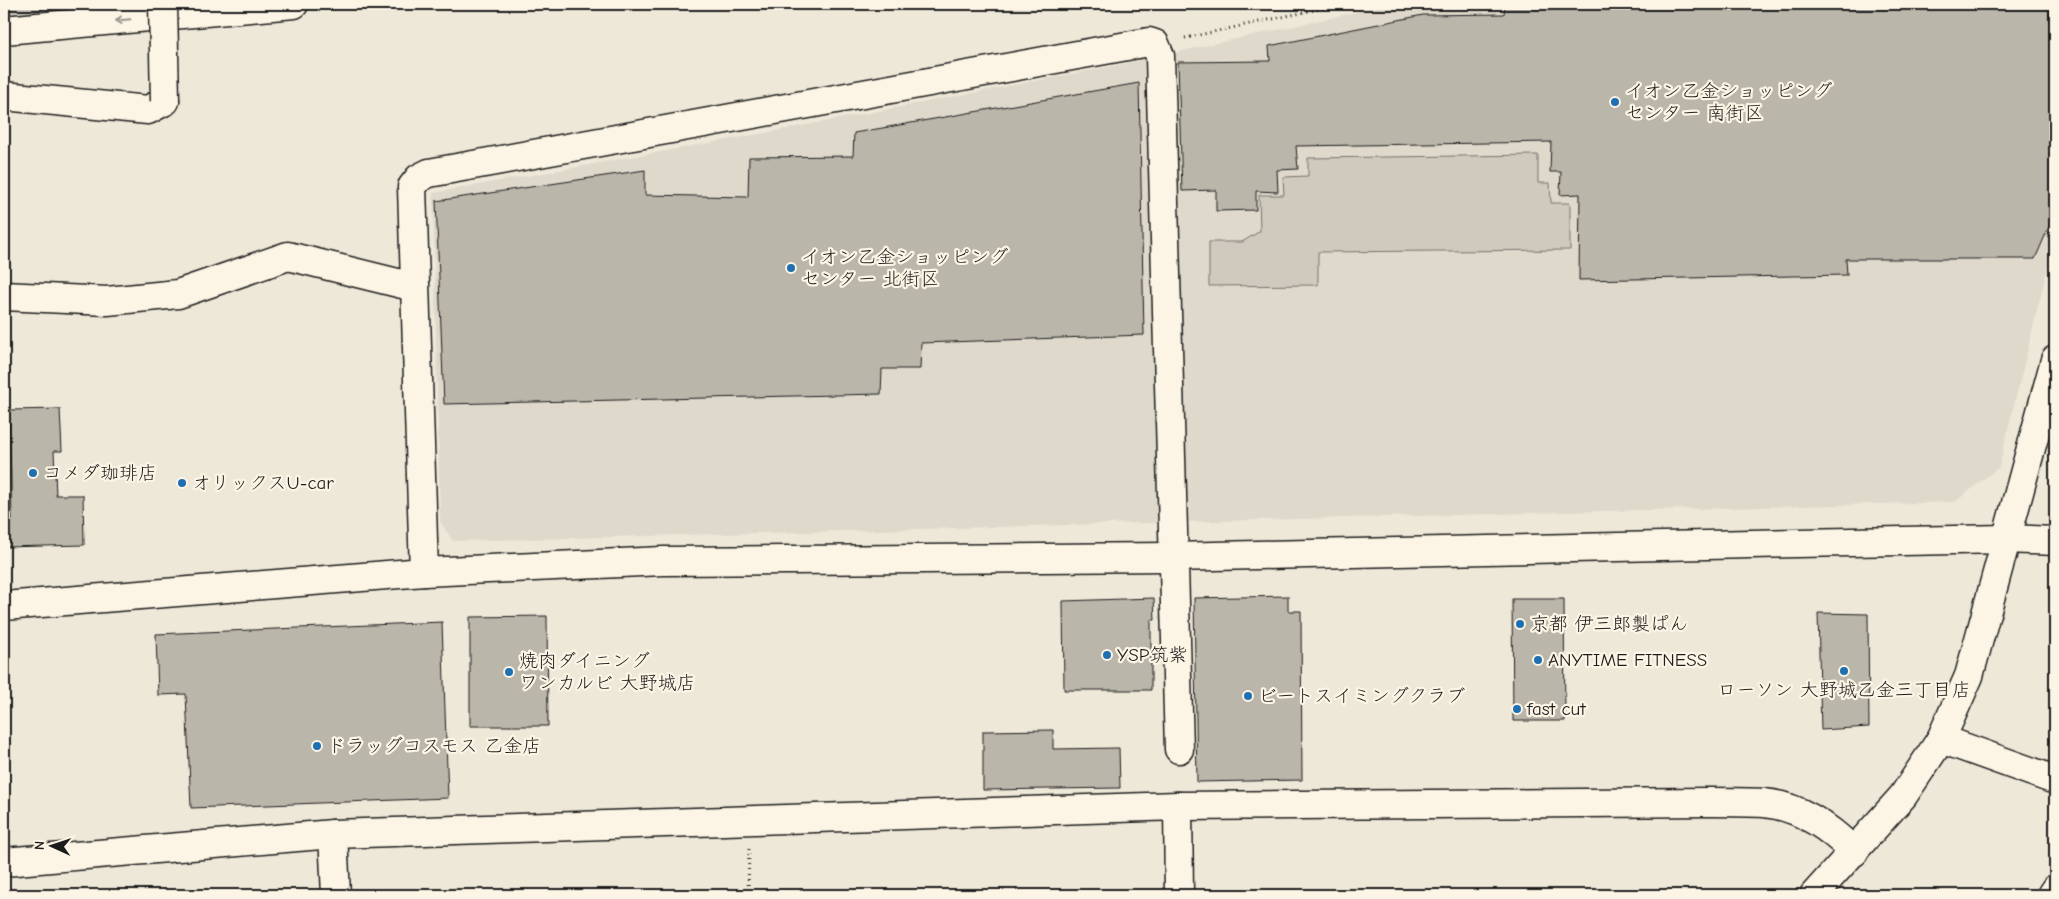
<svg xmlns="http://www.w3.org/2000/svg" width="2059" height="899" font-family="'Comic Neue','Klee One',sans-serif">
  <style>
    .built { fill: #ded9cb }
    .green { fill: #cfcabd; stroke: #76736c }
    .building { fill: #bab6aa; stroke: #1c1c1c }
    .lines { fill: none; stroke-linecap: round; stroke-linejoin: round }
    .minor-casing { stroke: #1c1c1c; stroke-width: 31 }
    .highway-casing { stroke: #1c1c1c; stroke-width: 31 }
    .path { stroke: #1c1c1c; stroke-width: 3; stroke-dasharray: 1 4; stroke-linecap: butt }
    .minor { stroke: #fcf5e5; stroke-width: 28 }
    .highway { stroke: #fcf5e5; stroke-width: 28 }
    .minor-bridge-casing { stroke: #1c1c1c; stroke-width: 31; stroke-linecap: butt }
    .minor-bridge { stroke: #fcf5e5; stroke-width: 28 }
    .oneway { stroke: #97938b }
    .poi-dot { fill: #1f6fb2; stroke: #fcf5e5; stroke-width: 2 }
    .labels { text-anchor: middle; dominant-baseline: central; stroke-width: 4.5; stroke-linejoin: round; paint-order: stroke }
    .poi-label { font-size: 19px; fill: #1c1c1c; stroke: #fcf5e5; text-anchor: start }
  </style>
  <rect width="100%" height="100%" fill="#eee8d9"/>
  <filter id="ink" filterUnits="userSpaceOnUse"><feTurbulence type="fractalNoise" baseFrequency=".02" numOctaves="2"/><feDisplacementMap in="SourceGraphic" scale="10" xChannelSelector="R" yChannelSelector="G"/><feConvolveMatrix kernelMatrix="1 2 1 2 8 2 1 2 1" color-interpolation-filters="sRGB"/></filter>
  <g filter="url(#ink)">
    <!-- built -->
    <path class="built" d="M1392,4H2055V237L1999,467L1955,502L453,541L440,522L433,193L786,129L1133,62Z"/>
    <!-- green -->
    <g class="green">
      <path d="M4,4H58L4,21Z"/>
      <path d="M1538,155V183H1550L1551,203H1570V250L1318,252V285L1209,286V242H1242L1260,231L1259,195H1284L1283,177L1308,176V158Z"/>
    </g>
    <!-- building -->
    <g class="building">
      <path d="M1505,4H2049L2054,215L2035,259H1846L1847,275L1579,280L1580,194L1560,195L1561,172H1550L1551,142L1296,146L1298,169L1277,170L1278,192L1256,191V210L1216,211V190L1182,191L1178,62L1270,61L1269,46L1423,15L1504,14Z"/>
      <path d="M1139,83L1144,335L921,343L920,369H882L881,394L444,404L436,201L645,170V195L748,197L749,157L853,156L854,133Z"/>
      <path d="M60,409L62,451H54L56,495H83L84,545L5,547L4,519H12L9,410Z"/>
      <path d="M1288,596V611H1301L1302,780L1197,782L1194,598Z"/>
      <path d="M1154,598L1155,620H1151V690H1064L1063,601Z"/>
      <path d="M1512,599H1564L1565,721H1513Z"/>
      <path d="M1818,613L1868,614L1869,727L1821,730Z"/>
      <path d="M547,616L548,726H470V617Z"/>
      <path d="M442,622L448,798L191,808L186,694L158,695L156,634Z"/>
      <path d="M1053,730V749L1119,748L1120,788L983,790V731Z"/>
    </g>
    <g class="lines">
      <!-- minor casing -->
      <g class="minor-casing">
        <g id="minor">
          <path d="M4,96L148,110L165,101"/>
          <path d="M4,296L107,301L178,294L288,256L414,287"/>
          <path d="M424,572L412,187L419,178L429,173L1149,42L1155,44L1160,56L1179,749"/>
          <path d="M4,606L424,572L663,561L1172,557L1751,544L2007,539L2055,541"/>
          <path d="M1941,739L2055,780"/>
          <path d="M1178,806L1179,895"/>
          <path d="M333,834L336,895"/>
          <path d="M4,862L333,834L1178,806L1710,802C1728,802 1746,802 1764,803C1799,806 1830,828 1854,852"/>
          <path d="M1814,895L1903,796L1941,739L1969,676L2055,360"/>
          <path d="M2051,895L2055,889"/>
        </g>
      </g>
      <!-- highway casing -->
      <g class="highway-casing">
        <path id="highway" d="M4,30L294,4"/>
      </g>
      <!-- path -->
      <g class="path">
        <path d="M1185,38L1342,4"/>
        <path d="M748,895L749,848"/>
      </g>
      <!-- minor -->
      <use href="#minor" class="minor"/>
      <!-- highway -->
      <use href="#highway" class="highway"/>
      <!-- minor-bridge casing -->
      <g class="minor-bridge-casing">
        <path id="minor-bridge" d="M163,4L165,101"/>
      </g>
      <!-- minor-bridge -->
      <use href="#minor-bridge" class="minor-bridge"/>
    </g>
    <!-- one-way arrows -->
    <defs><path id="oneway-shaft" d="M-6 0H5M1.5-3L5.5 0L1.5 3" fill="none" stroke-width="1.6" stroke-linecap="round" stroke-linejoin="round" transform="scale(1.25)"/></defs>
    <use class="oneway" href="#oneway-shaft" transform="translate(123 20) rotate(175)"/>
  </g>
  <!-- markers -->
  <g class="poi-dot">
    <circle cx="1615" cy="102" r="5"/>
    <circle cx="791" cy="268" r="5"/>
    <circle cx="33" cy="473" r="5"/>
    <circle cx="182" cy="483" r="5"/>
    <circle cx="1520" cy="624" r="5"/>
    <circle cx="1107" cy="655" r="5"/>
    <circle cx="1538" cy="660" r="5"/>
    <circle cx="1844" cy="671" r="5"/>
    <circle cx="509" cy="672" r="5"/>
    <circle cx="1248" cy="696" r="5"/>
    <circle cx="1517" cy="709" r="5"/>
    <circle cx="317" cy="746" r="5"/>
  </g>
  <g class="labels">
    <!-- poi labels -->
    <g class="poi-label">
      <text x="1625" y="91">イオン乙金ショッピング<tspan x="1625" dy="22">センター 南街区</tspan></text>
      <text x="801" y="257">イオン乙金ショッピング<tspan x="801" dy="22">センター 北街区</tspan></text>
      <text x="43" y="473">コメダ珈琲店</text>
      <text x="192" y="483">オリックスU-car</text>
      <text x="1530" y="624">京都 伊三郎製ぱん</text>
      <text x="1117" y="655">YSP筑紫</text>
      <text x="1548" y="660">ANYTIME FITNESS</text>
      <text x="519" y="661">焼肉ダイニング<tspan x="519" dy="22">ワンカルビ 大野城店</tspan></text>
      <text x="1844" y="690" text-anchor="middle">ローソン 大野城乙金三丁目店</text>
      <text x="1258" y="696">ビートスイミングクラブ</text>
      <text x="1527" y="709">fast cut</text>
      <text x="327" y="746">ドラッグコスモス 乙金店</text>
    </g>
  </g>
  <!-- margin -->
  <rect width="2059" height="899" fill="none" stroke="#fcf5e5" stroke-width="20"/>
  <rect x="10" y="10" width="2039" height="879" fill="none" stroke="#1c1c1c" stroke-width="2" filter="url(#ink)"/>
  <!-- north arrow -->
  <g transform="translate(52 846) rotate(273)" stroke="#fcf5e5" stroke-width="4" paint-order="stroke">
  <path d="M0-4L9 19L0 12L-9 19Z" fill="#1c1c1c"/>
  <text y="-8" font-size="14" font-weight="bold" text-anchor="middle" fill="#1c1c1c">N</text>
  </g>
</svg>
